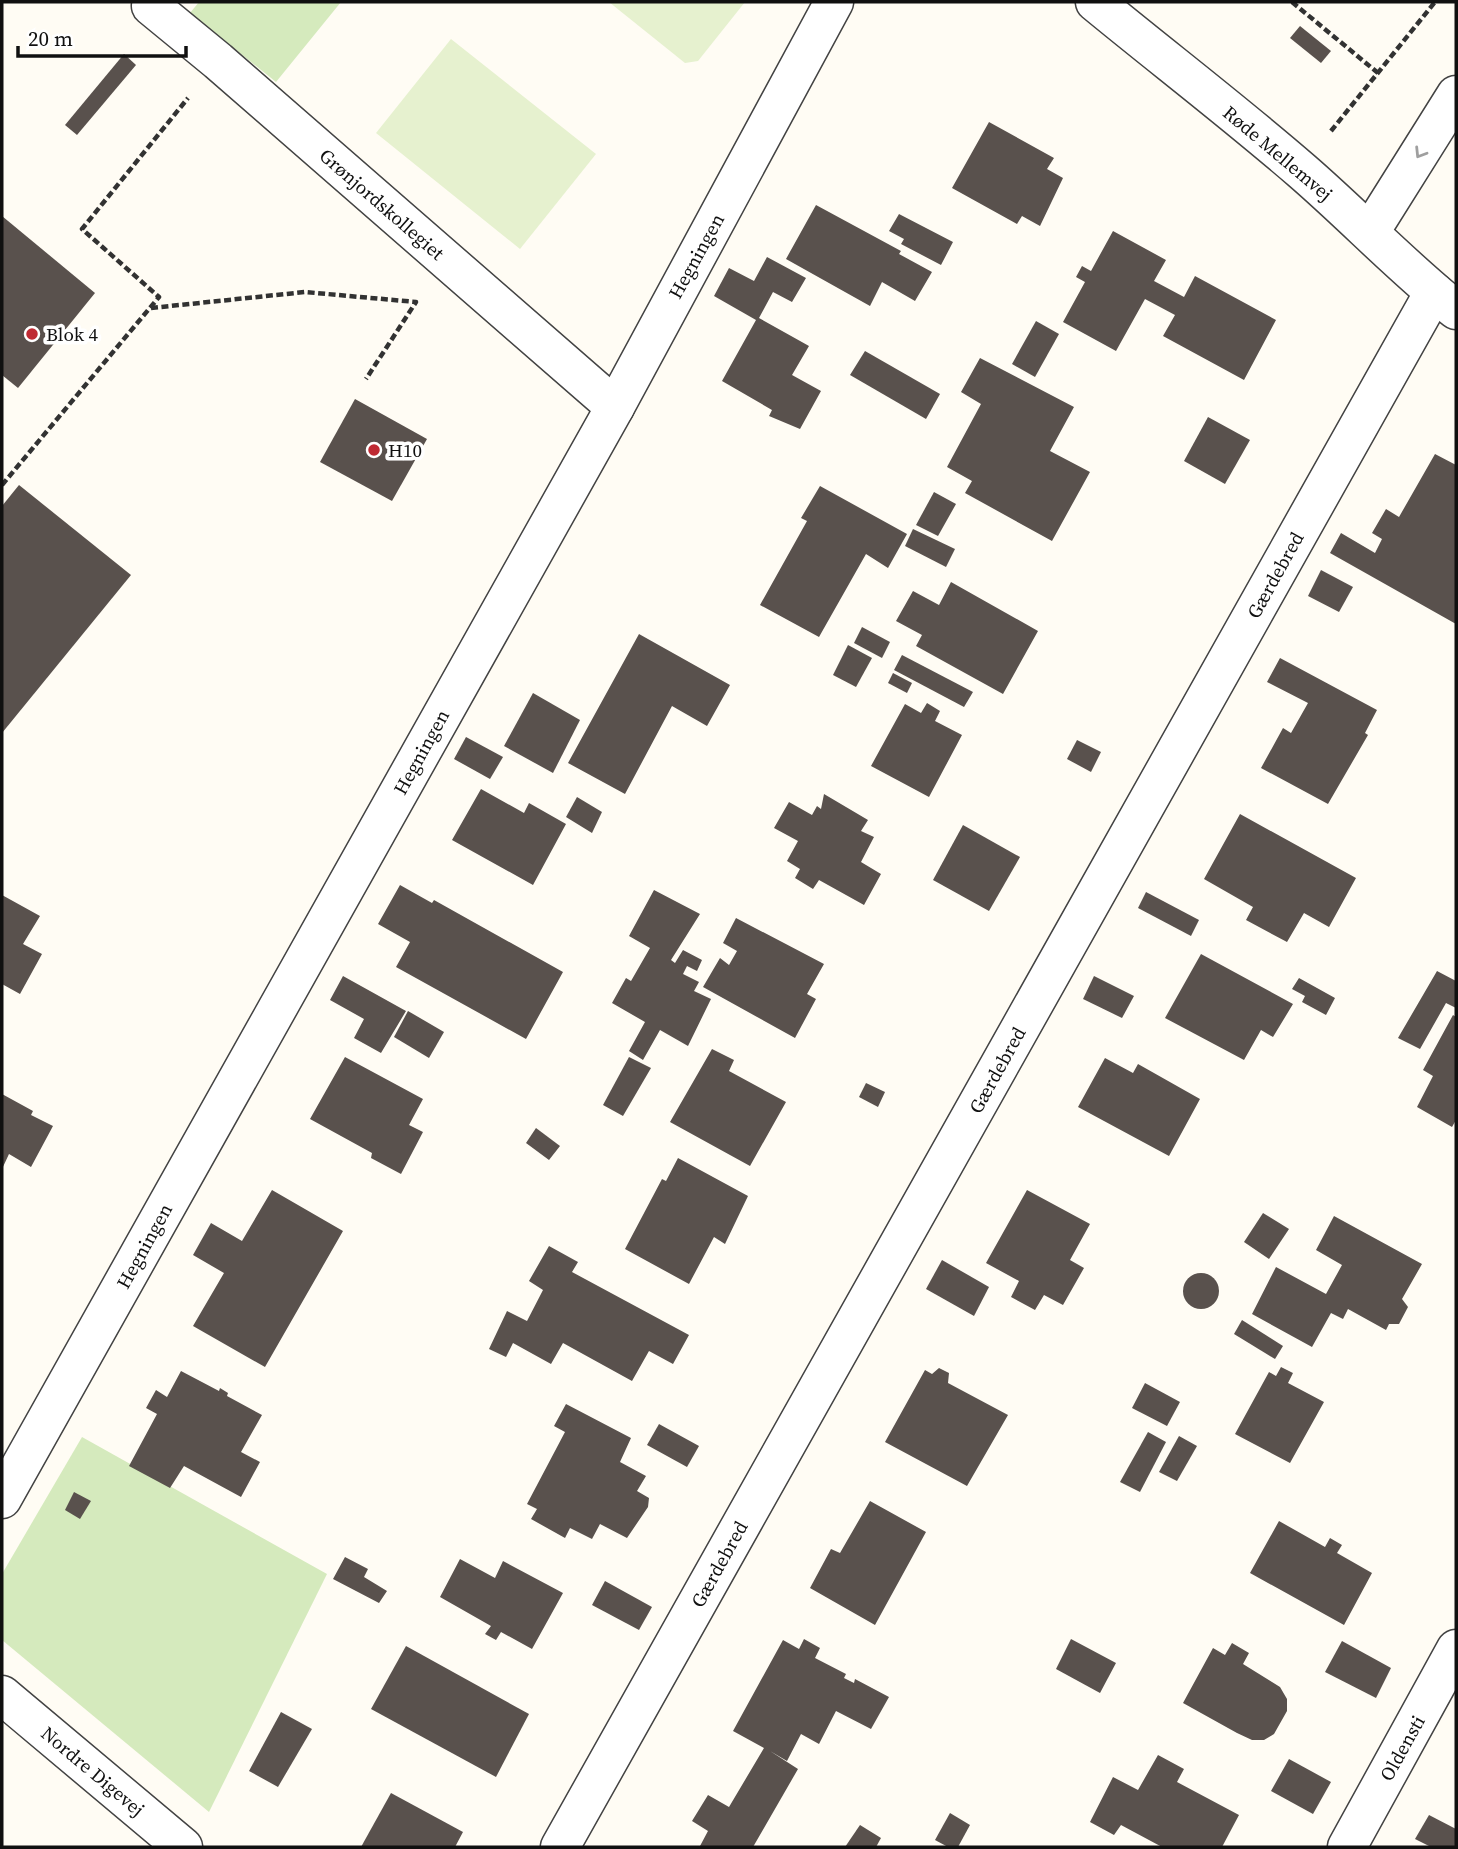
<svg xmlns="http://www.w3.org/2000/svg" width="1458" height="1849" font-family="'Source Serif 4',serif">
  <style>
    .green { fill: #d5eabd }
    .pitch { fill: #e6f1cf }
    .building { fill: #59514d }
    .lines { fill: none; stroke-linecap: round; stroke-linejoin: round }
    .minor-casing { stroke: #434343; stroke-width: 41 }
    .path { stroke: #323232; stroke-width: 4.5; stroke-dasharray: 7 3.5; stroke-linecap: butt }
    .minor { stroke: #fff; stroke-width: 38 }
    .oneway { stroke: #9f9f9f }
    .poi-dot { fill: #bf2a33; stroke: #fff; stroke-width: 2.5 }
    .labels { text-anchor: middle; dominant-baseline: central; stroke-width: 7; stroke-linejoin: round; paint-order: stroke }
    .street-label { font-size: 19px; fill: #101010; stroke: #fff }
    .poi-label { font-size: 19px; fill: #101010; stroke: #fff; text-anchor: start }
  </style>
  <rect width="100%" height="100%" fill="#fffcf4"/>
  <!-- green -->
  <g class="green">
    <path d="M199,2H341L276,82L190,13Z"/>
    <path d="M82,1437L327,1574L209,1812L2,1640V1574Z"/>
  </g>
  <!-- pitch -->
  <g class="pitch">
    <path d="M609,2H745L698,61L685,63Z"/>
    <path d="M451,39L596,154L520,249L376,133Z"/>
  </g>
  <!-- building -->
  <g class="building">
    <path d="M1300,26L1331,51L1321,63L1290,38Z"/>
    <path d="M124,54L136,65L77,135L65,125Z"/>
    <path d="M989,122L1054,158L1047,169L1063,178L1040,226L1022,216L1017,224L952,188Z"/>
    <path d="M816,205L901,251L899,254L932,272L915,301L882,282L870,306L786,259Z"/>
    <path d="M899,214L953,242L941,265L901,244L904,239L889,231Z"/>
    <path d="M2,216L95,293L18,388L2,375Z"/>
    <path d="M1113,231L1166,260L1154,281L1184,297L1195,276L1276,320L1244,380L1163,336L1175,315L1145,299L1116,351L1063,322L1085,282L1076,277L1082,266L1091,271Z"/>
    <path d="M767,257L806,278L792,302L773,292L759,318L809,346L792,375L821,391L800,429L769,416L772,410L722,381L756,320L714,296L729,268L754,281Z"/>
    <path d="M1036,321L1059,334L1035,377L1012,364Z"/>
    <path d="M865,351L940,394L926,419L850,375Z"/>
    <path d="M980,358L1074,407L1050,451L1090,472L1052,541L965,493L972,481L947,467L981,404L961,392Z"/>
    <path d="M355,399L427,439L392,501L320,462Z"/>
    <path d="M1208,417L1250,440L1225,484L1184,461Z"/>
    <path d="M1435,454L1456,465V624L1330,553L1341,533L1375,553L1382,539L1372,533L1386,509L1399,517Z"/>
    <path d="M19,485L131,575L2,733V506Z"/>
    <path d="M820,486L907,534L888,568L866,554L819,637L760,605L807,521L801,518Z"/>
    <path d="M934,492L956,504L938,536L916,525Z"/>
    <path d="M913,529L955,549L946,567L905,546Z"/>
    <path d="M1321,570L1353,587L1339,612L1308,596Z"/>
    <path d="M951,582L1038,631L1003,694L916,646L922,635L896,621L913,591L939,605Z"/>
    <path d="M862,627L890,642L882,658L854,643Z"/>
    <path d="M639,634L730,685L707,726L672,706L625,794L568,763Z"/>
    <path d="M848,645L872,658L856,687L833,675Z"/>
    <path d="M902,655L973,692L964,707L894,670Z"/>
    <path d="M1280,658L1377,710L1365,733L1368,735L1328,804L1261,768L1283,728L1291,733L1308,703L1267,682Z"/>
    <path d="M893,673L912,683L907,693L888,683Z"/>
    <path d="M533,693L580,720L553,773L504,746Z"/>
    <path d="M927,703L940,711L935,721L962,735L929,797L871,766L905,704L921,713Z"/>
    <path d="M466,737L503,757L490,779L454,759Z"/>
    <path d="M1077,740L1101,752L1091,772L1067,759Z"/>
    <path d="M481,789L524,813L529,803L566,824L533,885L452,840Z"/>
    <path d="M824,794L868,820L861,831L874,837L861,862L881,874L864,905L819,880L813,889L795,878L800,869L787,861L798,841L774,828L789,802L812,815L817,806L821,809Z"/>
    <path d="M577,797L602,812L592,833L566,817Z"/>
    <path d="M1240,814L1356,878L1329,927L1304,913L1287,942L1246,920L1253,907L1204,879Z"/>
    <path d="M963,825L1020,857L989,911L933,880Z"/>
    <path d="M400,885L432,903L434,900L563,972L526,1039L396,967L410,942L378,924Z"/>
    <path d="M654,890L700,914L671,960L675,963L683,950L702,960L697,971L687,966L683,974L699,982L694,991L711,999L688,1046L660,1030L643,1060L629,1051L645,1022L612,1003L626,978L631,981L650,948L629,936Z"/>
    <path d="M1146,892L1199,920L1191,936L1138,908Z"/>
    <path d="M2,895L40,916L23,944L42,954L20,994L2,984Z"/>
    <path d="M736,918L824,964L807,994L816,999L795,1038L703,987L720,958L729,965L737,951L723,943Z"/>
    <path d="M1201,954L1293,1004L1273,1037L1261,1030L1244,1060L1165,1018Z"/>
    <path d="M1437,971L1456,981V1008L1446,1003L1420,1049L1398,1038Z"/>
    <path d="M343,976L406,1011L381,1053L354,1038L364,1019L330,1000Z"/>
    <path d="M1094,976L1134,996L1122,1018L1083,999Z"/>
    <path d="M1299,978L1335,998L1326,1015L1302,1002L1305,996L1292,989Z"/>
    <path d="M408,1011L444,1032L429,1058L394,1037Z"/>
    <path d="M1453,1015L1456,1017V1120L1452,1127L1417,1107L1433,1076L1423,1070Z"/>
    <path d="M712,1049L734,1060L729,1071L786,1102L750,1166L670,1122Z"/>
    <path d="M345,1057L423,1099L409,1125L423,1132L401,1174L371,1158L372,1153L310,1119Z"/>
    <path d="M629,1057L651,1068L623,1116L603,1105Z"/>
    <path d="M1105,1058L1133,1073L1138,1064L1200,1099L1169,1156L1078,1107Z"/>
    <path d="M866,1083L885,1092L878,1107L859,1097Z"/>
    <path d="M2,1094L33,1111L31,1115L53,1126L31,1167L9,1154L2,1169Z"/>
    <path d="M536,1128L560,1146L549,1160L526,1143Z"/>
    <path d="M678,1158L748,1196L725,1244L714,1237L689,1284L625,1249L662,1179L666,1181Z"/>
    <path d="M272,1190L343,1231L265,1367L193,1326L224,1273L193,1255L211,1223L242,1241Z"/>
    <path d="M1027,1190L1090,1224L1070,1260L1084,1268L1063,1305L1044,1295L1035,1310L1011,1297L1019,1281L986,1263Z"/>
    <path d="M1263,1213L1289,1229L1269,1259L1244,1242Z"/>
    <path d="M1334,1216L1422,1264L1402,1299L1408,1307L1399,1324H1389L1386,1330L1348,1309L1343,1319L1331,1313L1312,1347L1252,1314L1276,1267L1326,1294L1342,1265L1316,1250Z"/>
    <path d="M549,1246L578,1262L572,1272L689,1335L673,1364L649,1351L632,1381L563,1343L551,1364L513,1343L506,1357L489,1349L507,1311L527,1321L543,1290L529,1281Z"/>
    <path d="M942,1260L989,1287L974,1316L926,1289Z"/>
    <circle cx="1201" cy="1291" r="18"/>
    <path d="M1242,1320L1283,1346L1275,1359L1234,1334Z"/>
    <path d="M1281,1367L1293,1373L1288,1383L1324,1402L1290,1463L1235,1434L1269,1372L1276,1376Z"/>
    <path d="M939,1368L949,1373L948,1383L1008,1415L967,1486L885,1442L925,1370L932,1374Z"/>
    <path d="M181,1371L219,1391L220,1388L228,1393L227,1396L262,1415L241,1452L260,1462L241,1497L184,1466L170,1488L129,1466L157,1414L146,1408L156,1390L167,1397Z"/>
    <path d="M1145,1383L1180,1402L1167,1426L1132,1408Z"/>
    <path d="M566,1404L631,1438L620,1462L646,1476L637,1491L649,1498L648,1507L627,1538L600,1524L592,1539L570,1528L565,1538L531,1519L537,1509L527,1504L565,1432L554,1426Z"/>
    <path d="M659,1424L699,1446L687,1467L647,1445Z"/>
    <path d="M1148,1432L1166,1442L1140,1492L1120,1482Z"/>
    <path d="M1179,1436L1197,1446L1177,1481L1159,1472Z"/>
    <path d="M74,1492L91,1501L80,1519L65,1510Z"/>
    <path d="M870,1501L926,1532L875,1625L810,1588L831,1549L840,1553Z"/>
    <path d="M1279,1521L1325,1547L1330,1538L1342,1545L1337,1553L1372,1573L1344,1625L1250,1573Z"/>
    <path d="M345,1557L368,1569L364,1577L387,1591L379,1603L333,1579Z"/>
    <path d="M460,1559L495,1578L503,1561L563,1593L532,1649L501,1632L496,1640L485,1634L491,1626L440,1597Z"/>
    <path d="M605,1581L652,1607L639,1630L592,1605Z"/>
    <path d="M804,1639L820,1648L815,1658L846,1674L844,1678L854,1683L855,1679L889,1697L871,1729L836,1711L819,1744L801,1734L787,1761L770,1751L798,1769L753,1847H702L700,1846L708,1831L692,1821L708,1795L729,1807L764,1748L733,1731L783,1640L799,1649Z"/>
    <path d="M1071,1639L1116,1663L1100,1693L1056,1669Z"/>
    <path d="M1342,1641L1391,1668L1376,1698L1325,1672Z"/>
    <path d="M1232,1643L1249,1653L1243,1664L1280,1687L1287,1699V1711L1274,1734L1264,1740H1252L1237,1733L1183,1703L1213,1648L1225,1655Z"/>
    <path d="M406,1646L529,1714L496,1777L371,1709Z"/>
    <path d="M281,1712L312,1729L278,1787L249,1771Z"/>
    <path d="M1158,1755L1184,1769L1177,1782L1239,1815L1222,1847H1162L1121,1825L1114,1835L1090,1822L1113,1777L1138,1790Z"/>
    <path d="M1289,1759L1331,1782L1313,1814L1271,1791Z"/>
    <path d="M391,1793L463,1832L455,1847H361Z"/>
    <path d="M950,1813L970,1825L958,1847H948L935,1840Z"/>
    <path d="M1429,1815L1456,1829V1847H1431L1415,1839Z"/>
    <path d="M860,1825L881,1838L876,1847H845Z"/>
  </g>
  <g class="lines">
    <!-- minor casing -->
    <g class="minor-casing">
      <g id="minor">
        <path d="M152,2L151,6L218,61L615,407"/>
        <path d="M1095,2C1163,58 1234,112 1302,171C1354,216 1402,267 1456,310"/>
        <path d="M1370,232L1456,95"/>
        <path d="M2,1499L615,407L834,2"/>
        <path d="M2,1695L183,1847"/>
        <path d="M560,1847L1434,292"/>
        <path d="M1347,1847L1456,1649"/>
      </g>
    </g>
    <!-- path -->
    <g class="path">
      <path d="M1292,2L1378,73"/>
      <path d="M1331,131L1435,2"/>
      <path d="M151,308L305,292L416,302L366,379"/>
      <path d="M2,485L159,297L82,229L188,98"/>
    </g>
    <!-- minor -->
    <use href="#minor" class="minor"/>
  </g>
  <!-- one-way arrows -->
  <defs><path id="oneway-chevron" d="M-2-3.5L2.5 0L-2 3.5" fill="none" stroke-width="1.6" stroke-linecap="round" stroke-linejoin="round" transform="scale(1.75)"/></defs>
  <use class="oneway" href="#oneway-chevron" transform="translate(1420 153) rotate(122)"/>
  <!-- markers -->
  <g class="poi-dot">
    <circle cx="32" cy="334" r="7"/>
    <circle cx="374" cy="450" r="7"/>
  </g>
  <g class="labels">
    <!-- street labels -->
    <g class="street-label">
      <text transform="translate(1278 153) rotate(40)">Røde Mellemvej</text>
      <text transform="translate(382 204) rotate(41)">Grønjordskollegiet</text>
      <text transform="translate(696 256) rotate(-61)">Hegningen</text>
      <text transform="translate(1275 575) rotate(-61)">Gærdebred</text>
      <text transform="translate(421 752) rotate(-61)">Hegningen</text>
      <text transform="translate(997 1070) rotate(-61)">Gærdebred</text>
      <text transform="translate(144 1246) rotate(-61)">Hegningen</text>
      <text transform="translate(719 1564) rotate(-61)">Gærdebred</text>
      <text transform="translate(1402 1748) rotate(-61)">Oldensti</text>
      <text transform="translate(93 1771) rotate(40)">Nordre Digevej</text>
    </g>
    <!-- poi labels -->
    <g class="poi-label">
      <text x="46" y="334">Blok 4</text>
      <text x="388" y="450">H10</text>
    </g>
  </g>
  <!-- border -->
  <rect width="1458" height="1849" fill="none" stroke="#101010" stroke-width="7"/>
  <!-- scale -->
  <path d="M18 46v10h168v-10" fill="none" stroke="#101010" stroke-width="3.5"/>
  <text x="28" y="46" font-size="21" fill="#101010" stroke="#ffffff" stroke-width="5" paint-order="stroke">20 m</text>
</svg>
